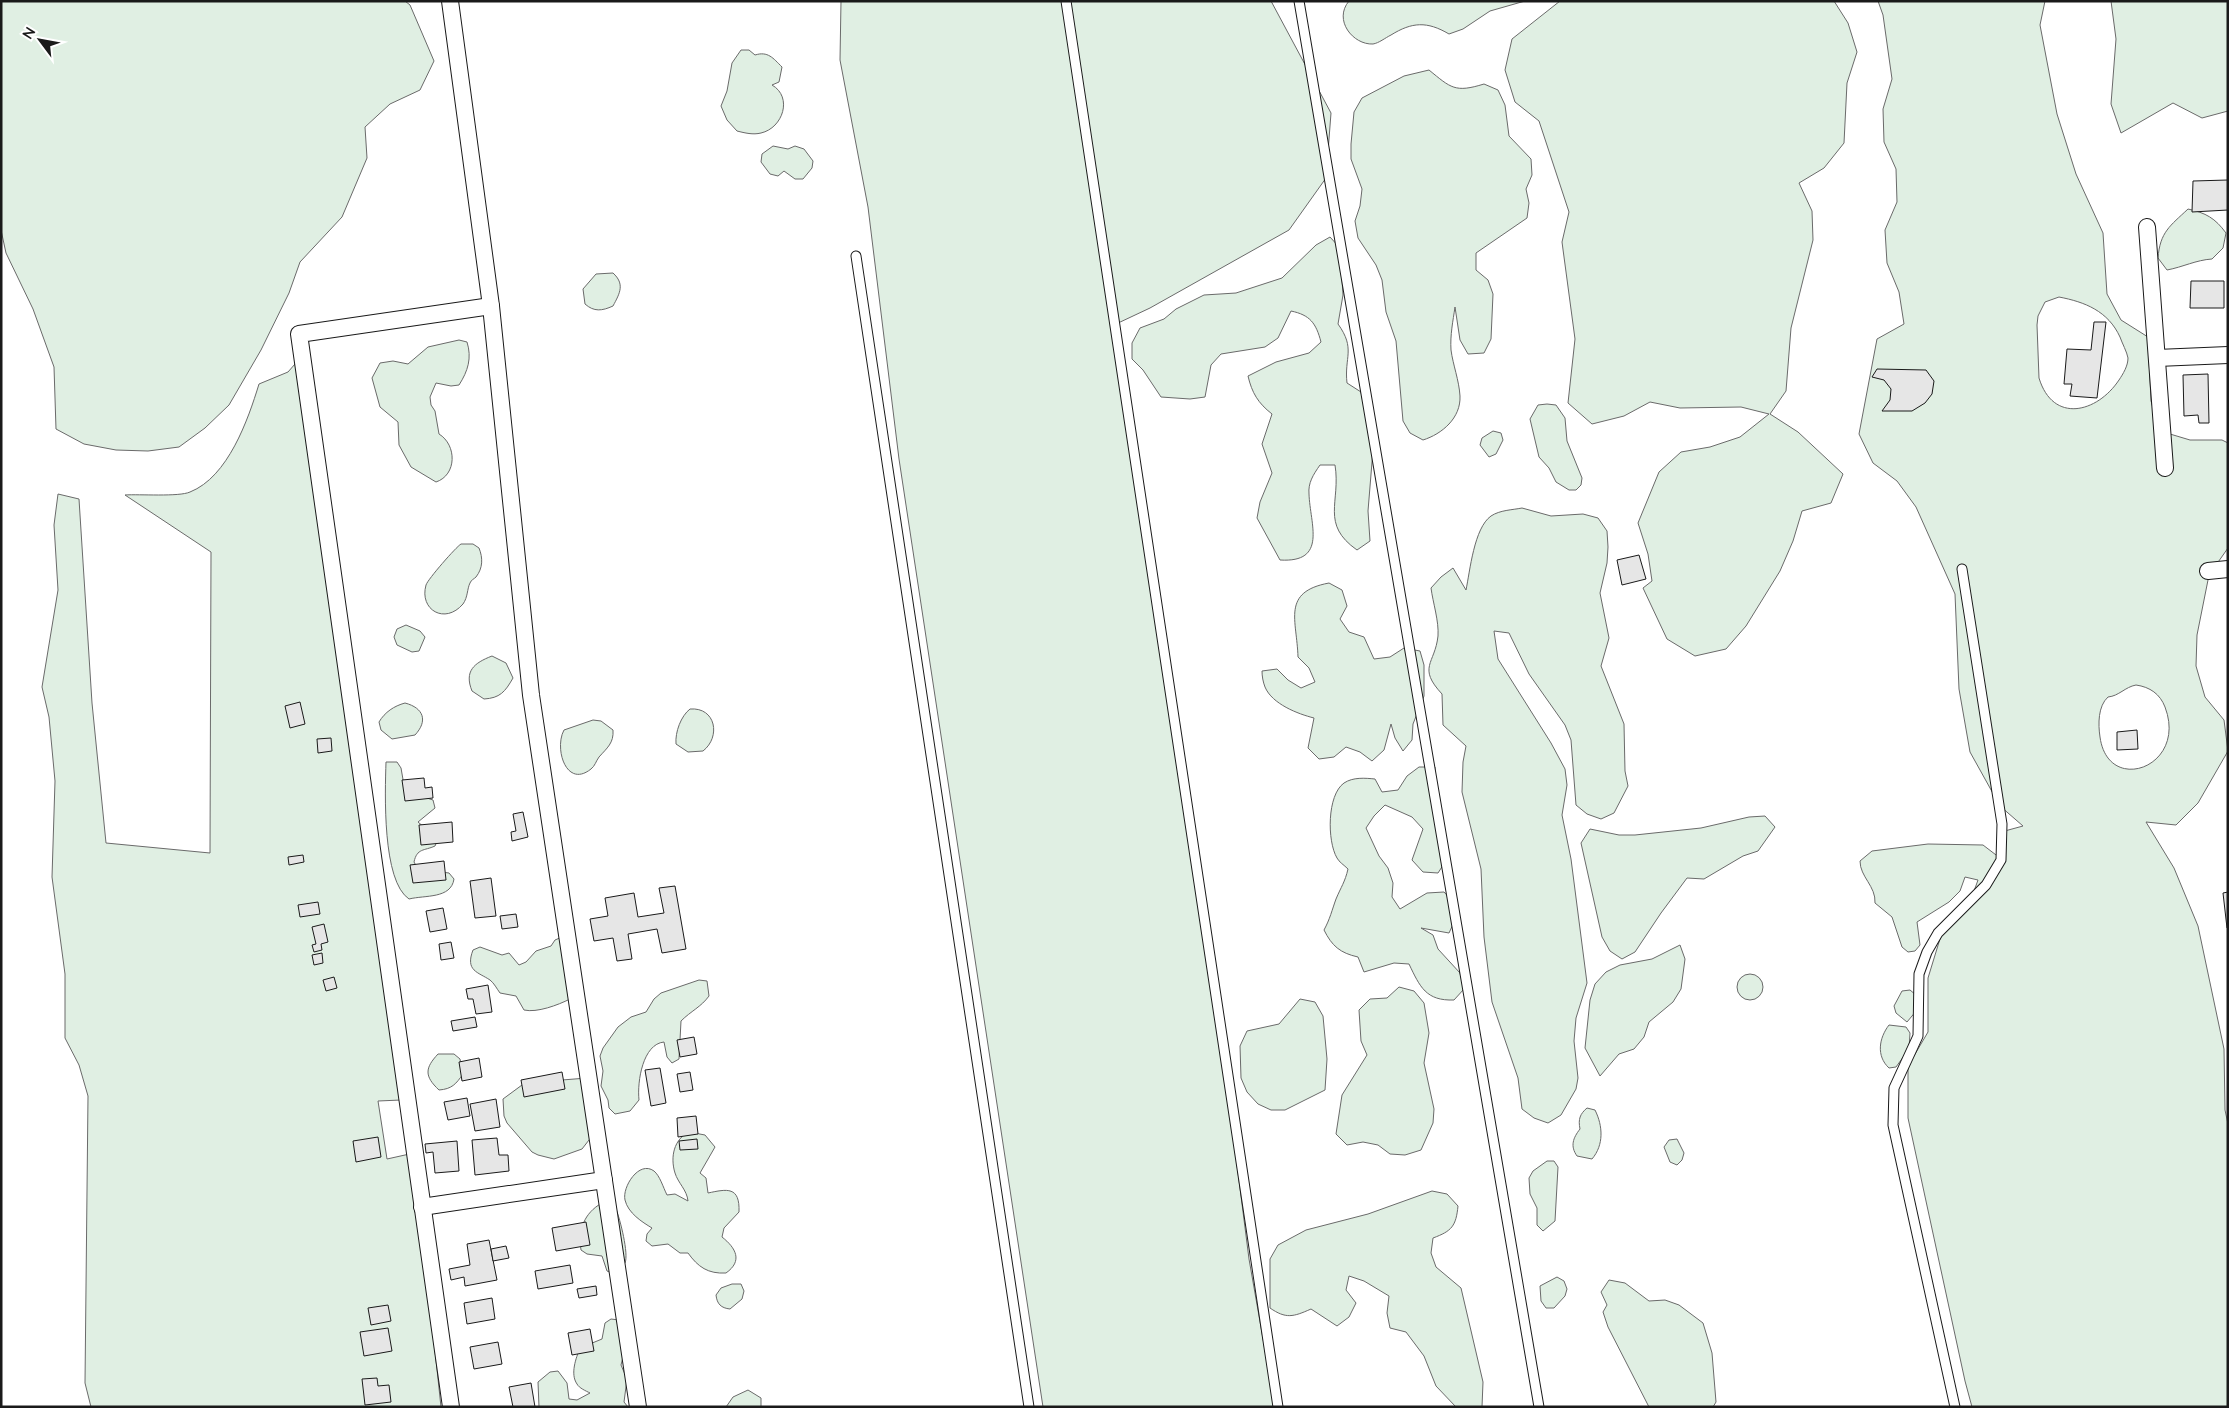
<svg xmlns="http://www.w3.org/2000/svg" width="2229" height="1408" font-family="Lato,sans-serif">
  <style>
    .green { fill: #e0efe3; stroke: #6a6a6a; fill-rule: evenodd }
    .building { fill: #e6e6e6; stroke: #1a1a1a }
    .lines { fill: none; stroke-linecap: round; stroke-linejoin: round }
    .lane-casing { stroke: #1a1a1a; stroke-width: 11 }
    .street-casing { stroke: #1a1a1a; stroke-width: 18 }
    .lane { stroke: #fff; stroke-width: 9 }
    .street { stroke: #fff; stroke-width: 16 }
  </style>
  <rect width="100%" height="100%" fill="#fff"/>
  <!-- green -->
  <g class="green">
    <path d="M1,1H405L410,5L434,61L420,90L390,104L365,127L367,158L342,217L300,262L289,293L261,350L229,405L205,428L179,447L148,451L116,450L84,444L56,429L54,367L33,309L6,253L1,230Z"/>
    <path d="M841,1H1271L1331,113L1326,178L1289,230L1150,308L1116,324L1223,1054L1249,1259L1275,1407H1043L899,459L868,207L840,60Z"/>
    <path d="M1349,1H1525L1490,11L1463,29L1449,34C1427,21 1412,22 1391,35C1385,38 1379,43 1373,44C1353,45 1333,20 1349,1Z"/>
    <path d="M1560,1H1834L1848,23L1857,52L1847,83L1844,143L1824,168L1799,183L1812,211L1813,240L1791,328L1786,391L1770,414L1798,432L1843,474L1831,503L1802,511L1793,541L1780,571L1746,626L1726,649L1695,656L1667,639L1643,588L1652,581L1648,554L1638,523L1659,472L1681,452L1710,447L1740,437L1769,414L1741,407L1680,408L1650,402L1624,416L1592,424L1568,403L1575,339L1562,242L1569,212L1539,121L1515,102L1505,70L1512,39Z"/>
    <path d="M1878,1H2045L2040,25L2057,114L2076,174L2103,233L2107,294L2121,320L2148,337L2151,401L2160,431L2190,440H2222L2228,443V548L2209,575L2197,635L2196,666L2205,697L2224,720L2228,751L2198,803L2176,825L2146,822L2174,868L2198,926L2224,1049L2225,1110L2228,1124V1407H1972L1965,1381L1908,1118V1066L1928,1032V978L1943,929L1969,905L1978,880L1965,877L1960,891L1949,902L1917,922L1920,945L1915,951L1908,952L1902,947L1892,917L1875,903C1876,886 1860,877 1860,861L1872,851L1928,844L1983,845L2000,858L2001,832L2023,826L2000,806L1970,752L1959,689L1955,594L1916,507L1897,481L1873,463L1859,434L1877,339L1904,324L1899,292L1887,263L1885,230L1897,202L1896,169L1884,142L1883,109L1892,79L1883,15ZM2059,297C2085,302 2108,311 2120,337C2122,343 2127,352 2128,358C2128,366 2123,374 2119,380C2097,413 2053,424 2039,378L2037,325L2038,316L2045,302ZM2136,685C2150,687 2160,694 2165,707C2188,767 2108,796 2100,737C2098,724 2098,706 2108,697C2119,696 2125,687 2136,685Z"/>
    <path d="M2111,1H2228V111L2202,118L2173,103L2121,133L2111,104L2116,39Z"/>
    <path d="M741,50H749L755,55C768,51 773,58 782,67L779,82L772,85C793,97 783,128 761,133C753,135 745,133 737,131L727,120L721,106L727,91L732,63Z"/>
    <path d="M1429,70C1451,88 1455,93 1484,84L1498,90L1505,105L1509,136L1531,159L1532,175L1526,189L1529,203L1527,218L1476,253V270L1488,280L1493,294L1491,339L1484,353L1468,354L1460,340L1455,307C1453,321 1450,335 1451,350C1453,365 1459,380 1460,396C1461,418 1442,434 1423,440L1410,433L1403,421L1396,341L1386,312L1382,280L1376,265L1358,238L1355,221L1360,206L1362,189L1351,159V144L1354,112L1362,98L1404,76Z"/>
    <path d="M773,146L788,149L795,146L804,149L813,161L812,168L803,179H795L784,171L778,176L770,174L761,162L762,154Z"/>
    <path d="M2188,209C2206,213 2215,218 2226,233L2223,248L2212,259C2196,260 2183,267 2167,270L2158,258C2160,232 2170,226 2188,209Z"/>
    <path d="M1330,237L1340,248L1343,295L1338,324C1356,349 1344,357 1347,383L1361,392L1373,450L1368,511L1370,541L1357,550C1320,524 1341,502 1335,465H1320C1313,475 1308,483 1309,494C1310,524 1328,563 1280,560L1257,518L1260,502L1272,473L1262,444L1272,414C1258,403 1252,393 1248,376L1276,362L1309,353L1321,342C1316,323 1310,315 1291,311L1278,338L1265,347L1221,354L1211,365L1205,397L1190,399L1161,397L1143,370L1132,359V343L1140,328L1164,319L1176,309L1204,295L1236,293L1282,278L1316,245Z"/>
    <path d="M613,273C625,284 620,293 613,306C602,311 594,312 585,304L583,289L596,274Z"/>
    <path d="M459,340L467,342C472,358 468,371 459,385L451,386L436,383L430,397L431,405L435,411L439,434C457,445 457,475 436,482L411,467L399,445L398,422L380,407L372,378L380,363L393,361L408,364L428,347Z"/>
    <path d="M303,359L401,1100L378,1101L387,1159L414,1153L441,1407H91L85,1383L88,1096L79,1065L65,1038V974L52,877L55,781L49,717L42,687L58,590L54,525L58,494L79,499L92,703L106,843L210,853L211,552L125,495C139,494 179,497 190,492C228,477 248,420 259,384L288,372L295,364Z"/>
    <path d="M1547,404L1556,405L1565,418L1567,441L1582,478L1581,485L1576,490H1569L1556,482L1549,468L1539,457L1530,419L1538,405Z"/>
    <path d="M1493,431L1501,433L1503,440L1496,454L1489,457L1480,445L1482,438Z"/>
    <path d="M1522,508L1551,516L1583,514L1598,518L1607,531L1608,547L1607,563L1600,593L1609,638L1601,666L1624,724L1625,771L1628,786L1614,813L1601,819L1587,814L1576,805L1571,740L1565,725L1529,674L1509,633L1494,631L1498,659L1551,743L1565,769L1567,785L1562,815L1571,859L1587,983L1576,1018L1574,1041L1578,1078L1576,1089L1561,1115L1548,1123L1534,1118L1522,1109L1518,1078L1492,1002L1484,937L1481,869L1462,792L1463,762L1466,746L1443,725L1442,694C1417,667 1435,664 1438,636C1439,621 1433,603 1431,588L1441,577L1453,568L1466,590C1470,571 1474,528 1491,516C1500,510 1512,510 1522,508Z"/>
    <path d="M461,544H473L479,548C483,558 483,568 476,577C474,579 471,580 470,583C467,589 468,597 463,604C445,625 419,610 426,585C428,579 456,547 461,544Z"/>
    <path d="M1329,583L1342,590L1347,606L1340,619L1349,632L1364,637L1374,659L1390,657L1404,648L1420,651L1424,665V696L1413,724L1412,740L1403,751L1395,738L1391,724L1384,750L1372,761L1360,752L1346,747L1334,757L1319,759L1308,748L1314,718C1298,714 1272,704 1265,687C1263,682 1262,676 1262,671L1277,669L1288,680L1301,688L1315,682L1309,668L1298,657C1297,620 1281,592 1329,583Z"/>
    <path d="M406,625L420,631L425,637L419,651L412,652L397,645L394,637L397,629Z"/>
    <path d="M492,656L506,663L513,678C505,692 500,698 484,699L472,691C464,671 474,663 492,656Z"/>
    <path d="M405,703C424,708 428,721 415,735L392,739L381,730L379,722C385,712 394,706 405,703Z"/>
    <path d="M690,709C716,707 721,737 703,751L688,752L676,744C675,732 681,716 690,709Z"/>
    <path d="M593,720L601,721L613,730C614,743 607,748 599,757C596,761 595,766 591,769C566,789 554,748 564,730Z"/>
    <path d="M386,762H397L401,768L405,791L433,800L435,808L418,822L438,839L435,846C424,851 417,848 414,862L418,869L449,873L454,879C451,899 425,895 409,899C382,881 385,793 386,762Z"/>
    <path d="M1419,767H1435L1434,798L1447,859L1438,873L1423,872L1412,860L1423,829L1412,817L1385,805L1374,816L1366,828L1379,856L1388,868L1393,883L1392,897L1400,909L1427,893L1444,892L1455,904V920L1449,933L1421,928L1433,935L1438,949L1460,973L1464,989L1454,1000C1426,1001 1420,987 1409,964L1394,963L1364,972L1358,957C1340,953 1332,946 1324,930C1330,919 1332,910 1336,899C1341,887 1345,882 1348,869C1344,865 1339,862 1337,858C1327,841 1327,795 1344,783C1353,777 1365,778 1375,779L1382,792L1398,790L1407,776Z"/>
    <path d="M1765,816L1775,827L1758,851L1743,856L1704,879L1687,878L1661,913L1635,952L1622,959L1610,951L1602,937L1581,843L1590,829L1619,835H1635L1701,828L1749,817Z"/>
    <path d="M562,937L570,999C558,1005 537,1013 524,1010L516,996L500,993C497,989 494,983 490,980C478,972 465,971 473,950L480,947L502,955L509,953L519,965L526,962L536,951L551,946L555,940Z"/>
    <path d="M1680,945L1685,959L1681,989L1673,1002L1649,1022L1644,1037L1634,1049L1619,1054L1600,1076L1585,1048L1590,1000L1595,984L1606,972L1620,965L1652,959Z"/>
    <circle cx="1750" cy="987" r="13"/>
    <path d="M699,980L707,981L709,996C701,1007 691,1011 681,1021L679,1059L672,1063L667,1057L664,1042C643,1044 637,1081 639,1100L630,1111L615,1114L609,1108L608,1100L601,1086L603,1071L600,1056L603,1048L618,1027L631,1017L646,1012L654,999L661,993Z"/>
    <path d="M1399,987L1414,991L1424,1003L1429,1033L1424,1063L1434,1109L1433,1123L1421,1150L1405,1155L1390,1154L1378,1145L1363,1142L1347,1145L1336,1134L1342,1095L1367,1055L1361,1041L1359,1010L1370,999L1387,998Z"/>
    <path d="M1910,990L1916,995L1917,1010L1907,1022L1896,1013L1894,1006L1902,991Z"/>
    <path d="M1300,999L1315,1002L1323,1016L1327,1059L1325,1090L1285,1110H1271L1258,1104L1247,1092L1241,1078L1240,1046L1247,1031L1279,1024Z"/>
    <path d="M1889,1025L1906,1027L1910,1033L1909,1049L1896,1067L1889,1068C1876,1056 1879,1038 1889,1025Z"/>
    <path d="M438,1054H454L460,1059L463,1074C456,1084 452,1089 439,1090C424,1076 425,1068 438,1054Z"/>
    <path d="M587,1078L596,1131L582,1149L554,1159L538,1155L532,1152L507,1123L504,1116L503,1099L522,1085L537,1082Z"/>
    <path d="M1587,1108L1595,1110C1603,1126 1604,1145 1592,1159L1577,1156C1570,1146 1573,1138 1580,1129C1578,1119 1580,1114 1587,1108Z"/>
    <path d="M689,1132L705,1135L715,1147L700,1173L706,1178L708,1193C727,1189 740,1186 739,1212L724,1228L722,1237C736,1248 743,1261 726,1273C708,1274 698,1267 688,1253H680L668,1244L652,1246L646,1241L647,1234L652,1228C642,1222 628,1213 625,1200C622,1187 639,1160 654,1171C660,1176 663,1187 667,1195L675,1194L688,1201C687,1190 678,1183 675,1173C670,1157 674,1139 689,1132Z"/>
    <path d="M1677,1139L1684,1153L1682,1160L1677,1165L1670,1162L1664,1147L1669,1140Z"/>
    <path d="M1547,1161H1554L1558,1167L1555,1221L1543,1231L1537,1225V1208L1530,1194L1529,1178L1533,1171Z"/>
    <path d="M1432,1191L1447,1194L1458,1206C1456,1226 1452,1231 1433,1238L1431,1253L1436,1267L1461,1288L1483,1382L1482,1407H1456L1436,1386L1424,1356L1406,1332L1390,1328L1387,1313L1389,1296L1364,1281L1349,1276L1346,1290L1356,1303L1349,1317L1337,1326L1311,1309C1293,1317 1286,1319 1270,1308V1259L1278,1245L1306,1230L1368,1214Z"/>
    <path d="M602,1203L616,1209C620,1219 629,1254 625,1263C622,1267 617,1271 614,1274L607,1271L602,1256L587,1254L581,1250C578,1230 584,1213 602,1203Z"/>
    <path d="M1557,1277L1564,1281L1567,1289L1565,1296L1554,1308H1546L1541,1301L1540,1286Z"/>
    <path d="M1609,1280L1625,1283L1649,1301L1665,1300L1679,1305L1703,1323L1712,1353L1716,1402L1713,1407H1649L1608,1327L1603,1312L1607,1305L1601,1292Z"/>
    <path d="M732,1284H741L744,1291L742,1299L730,1309C721,1308 717,1304 716,1295L721,1288Z"/>
    <path d="M611,1319L619,1320L623,1357L621,1365L627,1379L624,1402L628,1407H539L538,1382L550,1372L558,1371L567,1383L569,1399L577,1400L590,1393C586,1391 579,1388 577,1384C570,1374 576,1358 580,1348L602,1339L605,1323Z"/>
    <path d="M748,1390L761,1398V1407H726L733,1397Z"/>
  </g>
  <!-- building -->
  <g class="building">
    <path d="M2228,180V210L2192,212L2193,181Z"/>
    <path d="M2191,281H2224V308H2190Z"/>
    <path d="M2094,322H2106L2097,398L2070,396L2072,384H2064L2067,349L2091,350Z"/>
    <path d="M1877,369L1926,370L1934,381L1932,394L1925,403L1912,411H1882L1890,400L1891,389L1884,380L1872,377Z"/>
    <path d="M2208,374L2209,423H2199L2198,415L2184,416L2183,375Z"/>
    <path d="M1639,555L1646,579L1622,585L1617,560Z"/>
    <path d="M300,702L305,724L290,728L285,706Z"/>
    <path d="M2137,730L2138,749L2117,750V732Z"/>
    <path d="M331,738L332,751L318,753L317,739Z"/>
    <path d="M424,778L425,788L432,787L433,798L405,801L402,780Z"/>
    <path d="M523,812L528,837L512,841L511,832L516,831L513,814Z"/>
    <path d="M452,822L453,842L421,845L419,825Z"/>
    <path d="M303,855L304,862L289,865L288,857Z"/>
    <path d="M444,861L446,880L413,883L410,865Z"/>
    <path d="M491,878L496,916L475,918L470,881Z"/>
    <path d="M675,886L686,949L662,953L657,929L628,934L632,959L617,961L613,938L594,941L590,919L608,916L605,898L634,893L638,917L664,913L659,888Z"/>
    <path d="M2228,892V928H2227L2223,893Z"/>
    <path d="M318,902L320,914L300,917L298,905Z"/>
    <path d="M443,908L447,929L430,932L426,911Z"/>
    <path d="M516,914L518,927L502,929L500,916Z"/>
    <path d="M324,924L328,942L321,944L322,950L314,952L312,945L316,944L312,927Z"/>
    <path d="M451,942L454,958L441,960L439,944Z"/>
    <path d="M322,953L323,963L314,965L312,955Z"/>
    <path d="M334,977L337,988L326,991L323,980Z"/>
    <path d="M488,985L492,1012L476,1014L473,999H468L466,989Z"/>
    <path d="M475,1017L477,1027L453,1031L451,1021Z"/>
    <path d="M694,1037L697,1054L680,1057L677,1040Z"/>
    <path d="M479,1058L482,1077L462,1081L459,1062Z"/>
    <path d="M660,1068L666,1103L651,1106L645,1070Z"/>
    <path d="M562,1072L565,1089L524,1097L521,1080Z"/>
    <path d="M690,1072L693,1090L680,1092L677,1074Z"/>
    <path d="M467,1098L470,1116L448,1120L444,1102Z"/>
    <path d="M496,1099L500,1127L475,1131L470,1104Z"/>
    <path d="M696,1116L698,1134L678,1137L677,1118Z"/>
    <path d="M378,1137L381,1157L356,1162L353,1141Z"/>
    <path d="M497,1138L499,1155H508L509,1171L475,1175L472,1140Z"/>
    <path d="M697,1139L698,1149L680,1150L679,1141Z"/>
    <path d="M457,1141L459,1171L435,1173L433,1152L426,1153L425,1144Z"/>
    <path d="M586,1222L590,1245L556,1251L552,1228Z"/>
    <path d="M489,1240L497,1280L465,1286L464,1277L451,1280L449,1269L470,1265L467,1244Z"/>
    <path d="M506,1246L509,1258L493,1261L491,1249Z"/>
    <path d="M570,1265L573,1283L538,1289L535,1271Z"/>
    <path d="M596,1286L597,1295L579,1298L577,1289Z"/>
    <path d="M492,1298L495,1319L467,1324L464,1303Z"/>
    <path d="M388,1305L391,1321L371,1325L368,1308Z"/>
    <path d="M388,1328L392,1351L364,1356L360,1332Z"/>
    <path d="M590,1329L594,1351L572,1355L568,1333Z"/>
    <path d="M498,1342L502,1364L474,1369L470,1347Z"/>
    <path d="M377,1378L378,1386L389,1385L391,1402L365,1405L362,1379Z"/>
    <path d="M531,1383L535,1407H513L509,1387Z"/>
  </g>
  <g class="lines">
    <!-- lane casing -->
    <g class="lane-casing">
      <g id="lane">
        <path d="M1066,1L1278,1407"/>
        <path d="M1299,1L1539,1407"/>
        <path d="M856,256L1029,1407"/>
        <path d="M1955,1407L1893,1125L1894,1088L1918,1036L1919,974L1927,952L1938,933L1986,885L2001,860L2002,824L1962,569"/>
      </g>
    </g>
    <!-- street casing -->
    <g class="street-casing">
      <g id="street">
        <path d="M450,1L491,306L531,695L638,1407"/>
        <path d="M2147,227L2165,468"/>
        <path d="M2157,358L2228,355"/>
        <path d="M2208,571L2228,569"/>
        <path d="M422,1207L604,1180"/>
        <path d="M451,1407L299,334L491,306"/>
      </g>
    </g>
    <!-- lane -->
    <use href="#lane" class="lane"/>
    <!-- street -->
    <use href="#street" class="street"/>
  </g>
  <!-- border -->
  <rect width="2229" height="1408" fill="none" stroke="#1a1a1a" stroke-width="5"/>
  <!-- north arrow -->
  <g transform="translate(40 40) rotate(302)" stroke="#ffffff" stroke-width="4" paint-order="stroke">
  <path d="M0-4L9 19L0 12L-9 19Z" fill="#1a1a1a"/>
  <text y="-8" font-size="14" font-weight="bold" text-anchor="middle" fill="#1a1a1a">N</text>
  </g>
</svg>
